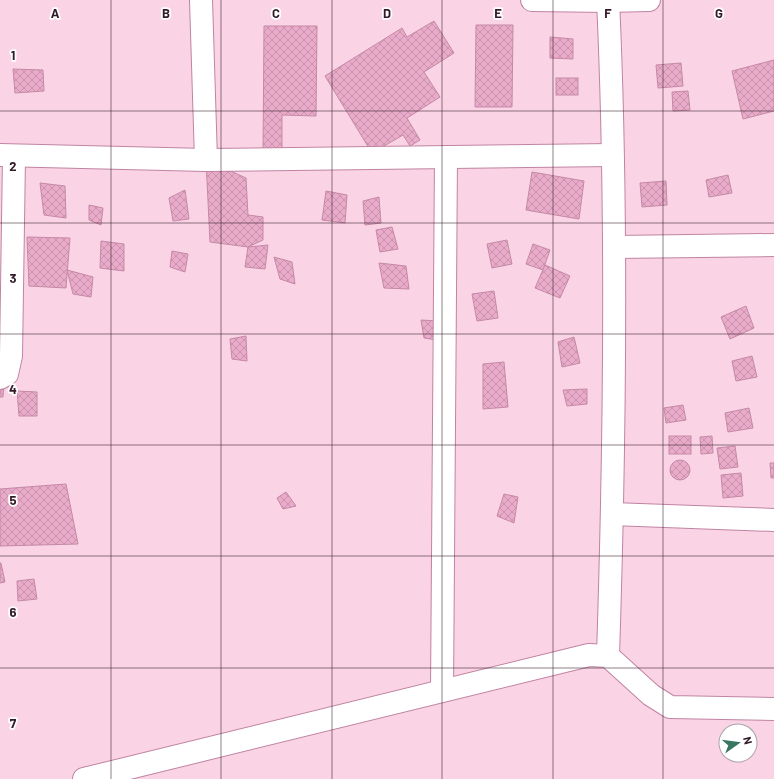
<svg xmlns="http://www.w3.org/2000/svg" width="774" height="779" font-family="Barlow,sans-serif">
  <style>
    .building { fill: url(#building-cross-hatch); stroke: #c589a6 }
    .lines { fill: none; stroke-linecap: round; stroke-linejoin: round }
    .minor-casing { stroke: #c084a2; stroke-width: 24 }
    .minor { stroke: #fff; stroke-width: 22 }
    .grid { fill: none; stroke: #321b27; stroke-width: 1; stroke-opacity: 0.55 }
    .grid-label { font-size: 13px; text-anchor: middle; font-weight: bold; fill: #321b27; stroke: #fff; stroke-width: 3.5; stroke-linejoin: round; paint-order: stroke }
  </style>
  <defs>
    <pattern id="building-cross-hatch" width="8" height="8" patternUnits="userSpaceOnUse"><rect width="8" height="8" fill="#e9abc9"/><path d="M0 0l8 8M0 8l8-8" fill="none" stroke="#c893ad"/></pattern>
  </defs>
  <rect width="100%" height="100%" fill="#fad3e5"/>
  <!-- building -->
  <g class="building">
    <path d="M434,21L454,53L424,72L440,97L407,118L420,140L410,146L403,135L372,153L325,76L402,28L407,37Z"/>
    <path d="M476,25H513L512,107H475Z"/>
    <path d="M264,26H317L316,116L282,115V154H263Z"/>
    <path d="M550,37L573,39V59L550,58Z"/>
    <path d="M774,60V111L743,119L732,71Z"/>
    <path d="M681,63L683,86L658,88L656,65Z"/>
    <path d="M13,69L43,70L44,91L15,93Z"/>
    <rect x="556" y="78" width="22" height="17"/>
    <path d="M688,91L690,110L673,111L672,92Z"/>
    <path d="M206,160L246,178L248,215L263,217V240L248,247L210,242Z"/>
    <path d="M532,172L584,181L579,219L526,210Z"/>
    <path d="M728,175L732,193L709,197L706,180Z"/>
    <path d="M666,181L667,205L642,207L640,183Z"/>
    <path d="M40,183L65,186L66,218L44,215Z"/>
    <path d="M185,190L189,219L173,221L169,198Z"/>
    <path d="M326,191L347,195L345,223L322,220Z"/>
    <path d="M379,197L381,223L365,225L363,201Z"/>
    <path d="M89,205L103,208L101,225L89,220Z"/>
    <path d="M392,227L398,249L380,252L376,230Z"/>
    <path d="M27,237L70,238L66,288L29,286Z"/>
    <path d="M507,240L512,264L492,268L487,244Z"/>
    <path d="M101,241L124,244V271L100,268Z"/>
    <path d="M533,244L550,250L543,270L526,264Z"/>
    <path d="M268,245L265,269L245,267L248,247Z"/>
    <path d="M172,251L188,254L185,272L170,267Z"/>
    <path d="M274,257L292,262L295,284L280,279Z"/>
    <path d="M379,263L406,266L409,289L384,288Z"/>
    <path d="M545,265L570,276L560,298L535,288Z"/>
    <path d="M67,270L93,277L91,297L73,294Z"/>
    <path d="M494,291L498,318L477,321L472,294Z"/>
    <path d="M746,306L754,328L730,339L721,317Z"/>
    <path d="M421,320L437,321V340L424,338Z"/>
    <path d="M246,336L247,361L232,359L230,339Z"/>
    <path d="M574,337L580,363L562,367L558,342Z"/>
    <path d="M752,356L757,377L736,381L732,361Z"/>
    <path d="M504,362L508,407L483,409V364Z"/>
    <path d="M0,383H4L3,397H0Z"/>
    <path d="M587,389V404L567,406L563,390Z"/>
    <path d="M17,391L37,392V416H19Z"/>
    <path d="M683,405L686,420L666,423L664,408Z"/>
    <path d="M749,408L753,428L728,432L725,413Z"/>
    <rect x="669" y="436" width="22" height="18"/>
    <path d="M712,436L713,453L701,454L700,437Z"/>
    <path d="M735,446L738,467L720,469L717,448Z"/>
    <circle cx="680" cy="470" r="10"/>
    <path d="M770,463H774V478H771Z"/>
    <path d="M741,473L743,496L723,498L721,475Z"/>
    <path d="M66,484L78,544L0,546V489Z"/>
    <path d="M286,492L296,506L283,509L277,498Z"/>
    <path d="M504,494L518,497L514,523L497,516Z"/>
    <path d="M0,563H1L5,582L0,583Z"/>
    <path d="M34,579L37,599L18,601L17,581Z"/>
  </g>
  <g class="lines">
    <!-- minor casing -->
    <g class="minor-casing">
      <g id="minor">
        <path d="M201,0L206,160"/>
        <path d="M532,0L608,1L649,0"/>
        <path d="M608,0C618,218 615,438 608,656"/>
        <path d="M0,155L206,160L612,155"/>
        <path d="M614,247L774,245"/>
        <path d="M0,378L7,374L11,356L14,156"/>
        <path d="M612,514L774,520"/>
        <path d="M442,691L446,157"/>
        <path d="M84,779L589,655L608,656L651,695L670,707L774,709"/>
      </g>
    </g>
    <!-- minor -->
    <use href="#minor" class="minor"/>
  </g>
  <!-- grid -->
  <path class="grid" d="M111,0V779M221,0V779M332,0V779M442,0V779M553,0V779M663,0V779M0,111H774M0,223H774M0,334H774M0,445H774M0,556H774M0,668H774"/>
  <g class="grid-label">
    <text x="55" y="18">A</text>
    <text x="166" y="18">B</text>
    <text x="276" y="18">C</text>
    <text x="387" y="18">D</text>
    <text x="498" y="18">E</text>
    <text x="608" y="18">F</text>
    <text x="719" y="18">G</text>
    <text x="13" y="60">1</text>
    <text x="13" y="171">2</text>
    <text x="13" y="283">3</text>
    <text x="13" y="394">4</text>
    <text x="13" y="505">5</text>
    <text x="13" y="617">6</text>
    <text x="13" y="728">7</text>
  </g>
  <!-- north arrow -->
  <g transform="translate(738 743) rotate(76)"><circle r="19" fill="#ffffff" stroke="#ada4a9"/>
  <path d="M0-3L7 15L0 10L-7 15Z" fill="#397661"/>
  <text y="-6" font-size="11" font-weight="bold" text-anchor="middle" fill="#321b27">N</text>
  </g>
</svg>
